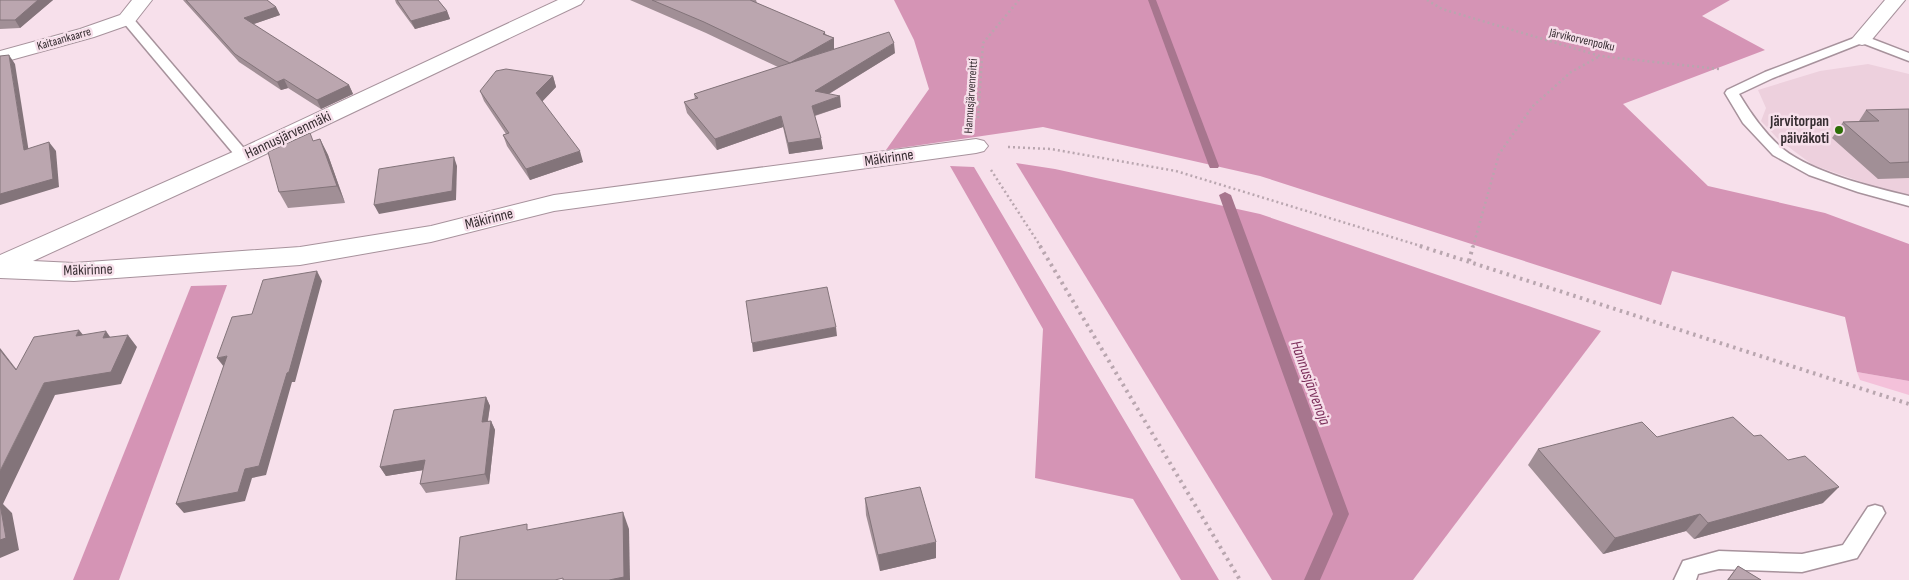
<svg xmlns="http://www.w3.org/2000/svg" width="1909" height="580" font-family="'Sofia Sans Condensed',sans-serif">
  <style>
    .built { fill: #edd0dd }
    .green { fill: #f4c1da }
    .forest { fill: #d594b5 }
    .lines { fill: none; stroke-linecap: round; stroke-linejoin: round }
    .stream { fill: #a7768e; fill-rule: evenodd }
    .lane-casing { stroke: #a7929c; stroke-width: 3 }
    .street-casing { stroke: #a7929c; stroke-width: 2 }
    .path-far1 { stroke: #b9a6af; stroke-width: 2.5; stroke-dasharray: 2 3; stroke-linecap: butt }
    .path { stroke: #b9a6af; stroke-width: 4; stroke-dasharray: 2.5 4.5; stroke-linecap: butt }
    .lane { fill: #fff; fill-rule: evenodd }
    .street { fill: #fff; fill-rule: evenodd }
    .wall { fill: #a18f96 }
    .shaded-wall { fill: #83747a }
    .building { fill: #bba6af; stroke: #83747a }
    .poi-dot { fill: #2c6e06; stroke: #f7e0eb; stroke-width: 2 }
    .labels { text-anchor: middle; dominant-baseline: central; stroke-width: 5; stroke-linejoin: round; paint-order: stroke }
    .far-street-label { font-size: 12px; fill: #362d31; stroke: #f7e0eb }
    .poi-label { font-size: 15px; font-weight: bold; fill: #362d31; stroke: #f7e0eb; text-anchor: end }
    .street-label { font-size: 15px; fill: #362d31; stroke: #f7e0eb }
    .water-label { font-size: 16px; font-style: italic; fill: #7c2f5b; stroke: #f7e0eb }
  </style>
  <rect width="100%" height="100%" fill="#f7e0eb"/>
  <!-- built -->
  <path class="built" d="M1868,64L1909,74V203L1896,194L1813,165L1779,140L1761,121L1766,108L1758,90L1820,71Z"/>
  <!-- green -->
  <path class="green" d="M1857,372L1909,381V395L1860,380Z"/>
  <!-- forest -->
  <g class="forest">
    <path d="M894,0H1730L1702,16L1765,50L1623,104L1708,186L1825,213L1909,244V381L1857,372L1845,317L1672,271L1661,305L1260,176L1043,127L886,150L929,89L914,40Z"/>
    <path d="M1016,163L1055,169L1260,214L1601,331L1413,580H1272Z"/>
    <path d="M950,166L974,167L1219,580H1181L1133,499L1035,478L1043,329Z"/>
    <path d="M227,285L119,580H73L191,286Z"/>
  </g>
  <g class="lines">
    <!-- stream -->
    <g class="stream">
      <path d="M1148,0H1156L1219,166L1218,168H1210L1209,166Z"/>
      <path d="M1225,192L1231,195L1349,514L1320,580H1304L1333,514L1219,195Z"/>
    </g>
    <!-- lane casing -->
    <g class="lane-casing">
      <g id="lane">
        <path d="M127,15L131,16L248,153L250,156L248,159H238L123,22L121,19L123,16Z"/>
        <path d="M1862,35L1909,53V61L1862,43L1773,78L1739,94C1751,114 1765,134 1783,149C1813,173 1872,187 1909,196V206L1858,192L1809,175L1773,155L1743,123L1725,93L1727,90L1765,72Z"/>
        <path d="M1875,505L1882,507L1885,513L1857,558L1802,572L1719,569L1698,574L1696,580H1674L1683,561L1719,551L1802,554L1843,545L1868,507Z"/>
      </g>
    </g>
    <!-- street casing -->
    <g class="street-casing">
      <g id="street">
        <path d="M132,0H152L134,23L94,37L0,63V51L80,29L120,15Z"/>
        <path d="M558,0H584L581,4L251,161L33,261L74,263L300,247L431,226L554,195L976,139L984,141L988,146L984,151L976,153L554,211L431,242L300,265L74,281L0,278V255L235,151Z"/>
        <path d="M1885,0H1905L1869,43L1862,45L1855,43L1852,39Z"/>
      </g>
    </g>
    <!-- path-far1 -->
    <g class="path-far1">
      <path d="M1427,0L1442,9L1600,56L1719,69"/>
      <path d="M978,118L983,43L1019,0"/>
      <path d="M1008,147L1051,149L1176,171L1424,247"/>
      <path d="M991,170L1041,247"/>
      <path d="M1473,247L1499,154L1533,106L1571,72L1600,56"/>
    </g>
    <!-- path -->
    <g class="path">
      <path d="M1040,246L1240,580"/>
      <path d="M1420,246L1909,404"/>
      <path d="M1469,261L1473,246"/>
    </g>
    <!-- lane -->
    <use href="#lane" class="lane"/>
    <!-- street -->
    <use href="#street" class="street"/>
  </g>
  <!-- wall -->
  <g class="wall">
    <path d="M0,0H53L20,28L0,29Z"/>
    <path d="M183,0H267L276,7L280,15L253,24L349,85L353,94L321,109L288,88L281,90L239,62Z"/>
    <path d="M395,0H438L447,11L450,19L415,29L396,3Z"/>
    <path d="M630,0H756L757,3L834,38V49L895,53L829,94L841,107L815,116L823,149L789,154L783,127L717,150L687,113L684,102L695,99L694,94L778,67L706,33Z"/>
    <path d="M553,76L556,87L542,101L583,162L530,180L507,146L503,135L506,134L484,101L480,91Z"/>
    <path d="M1909,109V178L1878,179L1832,138L1843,122L1859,121L1866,110Z"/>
    <path d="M320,139L328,155L345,203L288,208L279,192Z"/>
    <path d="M486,397L490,406L488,421H491L495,430L489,484L426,493L420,484L423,470L386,476L380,467Z"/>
    <path d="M1657,437L1823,503L1694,539L1686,531L1603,554L1528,465L1538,449Z"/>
    <path d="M865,498L936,558L880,571L866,515Z"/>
    <path d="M1738,566L1761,580H1727Z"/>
  </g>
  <!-- shaded-wall -->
  <g class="shaded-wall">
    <path d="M38,0H53L20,28L15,20Z"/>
    <path d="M276,7L280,15L248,26L244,18Z"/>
    <path d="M447,11L450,19L415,29L411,21Z"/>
    <path d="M825,32L826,43L834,38V49L790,63Z"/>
    <path d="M894,43L895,53L817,101L815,91Z"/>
    <path d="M9,55L15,64L30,159L24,150Z"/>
    <path d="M553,76L556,87L540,104L536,93Z"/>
    <path d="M284,79L288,88L281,90L277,82Z"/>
    <path d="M349,85L353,94L321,109L317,100Z"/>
    <path d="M840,96L841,107L813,116L812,106Z"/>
    <path d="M781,116L783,127L717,150L715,139Z"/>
    <path d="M821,138L823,149L789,154L788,143Z"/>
    <path d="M320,139L328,155L345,203L337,186Z"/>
    <path d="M49,142L56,151L59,187L0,205V194Z"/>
    <path d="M580,151L583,162L530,180L526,169Z"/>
    <path d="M454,157L457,166L456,200L379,214L374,205Z"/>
    <path d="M317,271L322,281L295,382H292L266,475L252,478L245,501L184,513L176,504L245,469Z"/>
    <path d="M836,327L837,336L753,352L752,343Z"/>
    <path d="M79,330L89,342L76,336Z"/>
    <path d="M106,331L115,344L103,338Z"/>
    <path d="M128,335L137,347L121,384L55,395L3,504L12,513L19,550L0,558V471L44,383Z"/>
    <path d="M0,348L27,383L16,370L0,350Z"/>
    <path d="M227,356L224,367L217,358Z"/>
    <path d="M486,397L490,406L486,431L482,422Z"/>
    <path d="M491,421L495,430L489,484L485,474Z"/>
    <path d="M425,460L430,469L386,476L380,467Z"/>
    <path d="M1839,487L1823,503L1694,539L1708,523Z"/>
    <path d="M623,512L629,529L630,580H609Z"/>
    <path d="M1700,514L1686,531L1603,554L1615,538Z"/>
    <path d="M936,542V558L880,571L878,555Z"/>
  </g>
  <!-- building -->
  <g class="building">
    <path d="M0,0H38L15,20H0Z"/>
    <path d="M186,0H267L276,7L244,18L349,85L317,100L284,79L277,82L235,54Z"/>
    <path d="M397,0H438L447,11L411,21Z"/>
    <path d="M652,0H750L825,32L823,34L834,38L790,63L889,32L894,43L815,91L840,96L812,106L821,138L788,143L781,116L715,139L684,102L698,98L694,94L790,63L704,22Z"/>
    <path d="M9,55L24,150L49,142L53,179L0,194V56Z"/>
    <path d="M506,69L553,76L536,93L580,151L526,169L503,135L509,133L480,91L496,71Z"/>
    <path d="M1909,109V162L1890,163L1843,122L1879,121L1866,110Z"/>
    <path d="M310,133L313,141L320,139L337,186L279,192L268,152Z"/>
    <path d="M454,157L452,191L374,205L379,169Z"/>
    <path d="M317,271L289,372L287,373L259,466L245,469L238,492L176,504L227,356L217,358L232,317L252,314L263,280Z"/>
    <path d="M827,287L836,327L752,343L746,301Z"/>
    <path d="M79,330L76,336L106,331L103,338L128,335L111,372L44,383L0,471V350L16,370L34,337Z"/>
    <path d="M486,397L482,422L491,421L485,474L420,484L425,460L380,467L394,410Z"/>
    <path d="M1733,417L1754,436L1761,435L1788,460L1805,456L1839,487L1708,523L1700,514L1615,538L1538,449L1642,422L1657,437Z"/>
    <path d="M920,487L936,542L878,555L865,498Z"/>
    <path d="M0,504L6,538L0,540Z"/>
    <path d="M623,512L624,577L609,580H563V578L555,580H456L460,537L527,524V530Z"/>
    <path d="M1738,566L1761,580H1728Z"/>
  </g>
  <!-- markers -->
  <circle class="poi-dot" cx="1839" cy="130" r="5"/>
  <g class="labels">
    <!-- far-street labels -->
    <g class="far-street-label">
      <text transform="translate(64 39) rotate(-16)">Kaitaankaarre</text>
      <text transform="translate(1582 40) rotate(13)">Järvikorvenpolku</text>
      <text transform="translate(971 96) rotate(-86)">Hannusjärvenreitti</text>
    </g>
    <!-- poi labels -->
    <g class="poi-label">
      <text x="1829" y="121">Järvitorpan<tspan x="1829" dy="17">päiväkoti</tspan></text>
    </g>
    <!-- street labels -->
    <g class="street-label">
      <text transform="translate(288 135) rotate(-25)">Hannusjärvenmäki</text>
      <text transform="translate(889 158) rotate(-8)">Mäkirinne</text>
      <text transform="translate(489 219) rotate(-14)">Mäkirinne</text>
      <text transform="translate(88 270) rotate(-2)">Mäkirinne</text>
    </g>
    <!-- water labels -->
    <g class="water-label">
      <text transform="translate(1310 383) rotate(70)">Hannusjärvenoja</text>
    </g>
  </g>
</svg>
